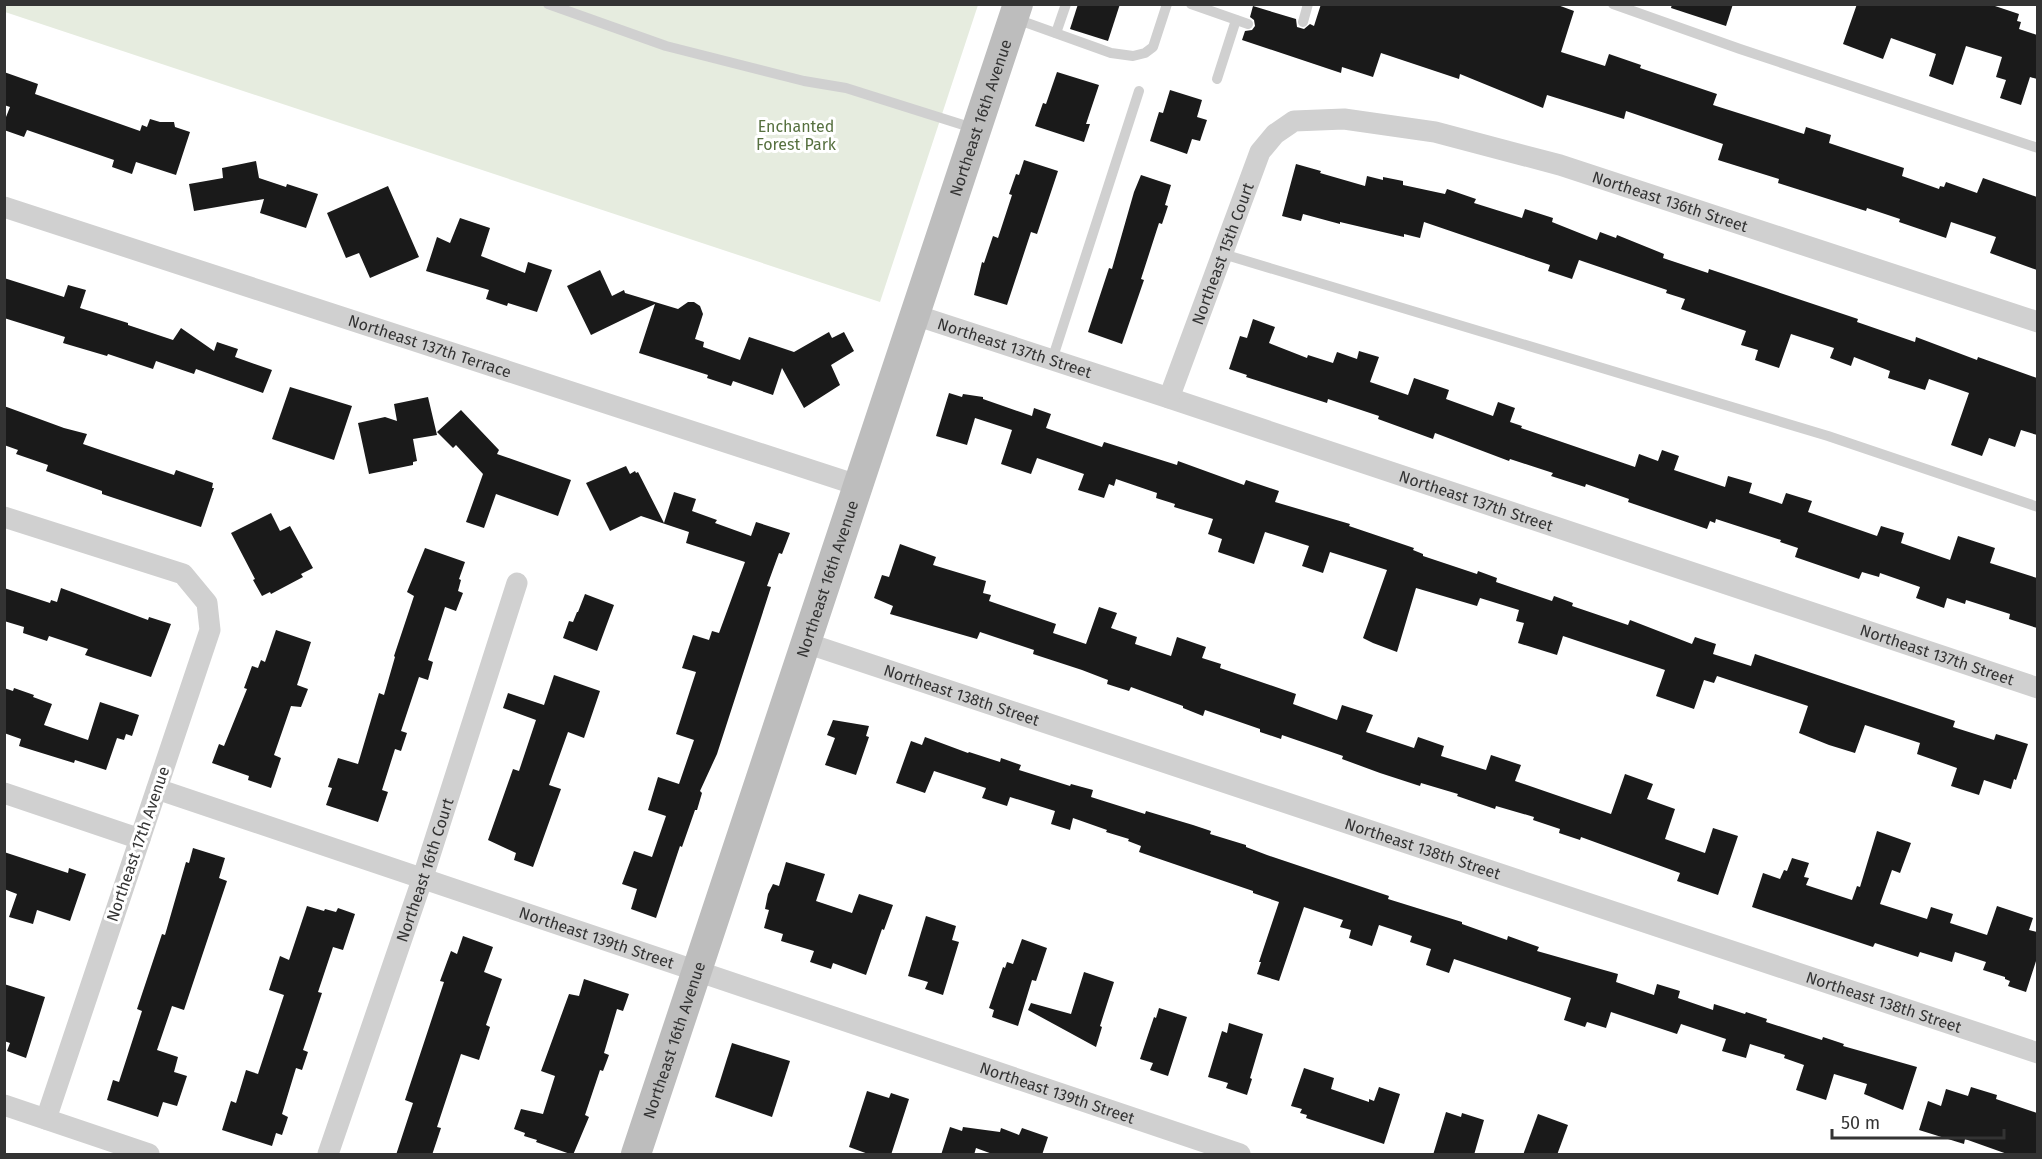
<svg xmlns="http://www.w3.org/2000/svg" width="2042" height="1159" font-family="'Fira Sans',sans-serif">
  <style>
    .green { fill: #e6ecdf }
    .building { fill: #1a1a1a }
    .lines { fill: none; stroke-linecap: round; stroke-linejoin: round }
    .lane { stroke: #d0d0d0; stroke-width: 10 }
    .street { stroke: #d0d0d0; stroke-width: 21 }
    .secondary { stroke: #bdbdbd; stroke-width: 30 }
    .labels { text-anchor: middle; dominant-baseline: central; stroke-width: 6; stroke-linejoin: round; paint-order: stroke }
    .street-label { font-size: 16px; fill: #333; stroke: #fff }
    .park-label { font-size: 16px; fill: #56703f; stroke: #fff }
  </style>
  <rect width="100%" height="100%" fill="#fff"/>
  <!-- green -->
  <path class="green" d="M5,4L978,5L880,302L5,12Z"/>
  <!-- building -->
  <g class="building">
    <path d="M1078,4H1120L1108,41L1070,29Z"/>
    <path d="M1321,4H1555L1574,11L1561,52L1605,66L1609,54L1641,65L1640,68L1717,94L1713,105L1804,134L1806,127L1831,135L1829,143L1904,168L1902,176L1939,189L1940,186L1944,187L1946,182L1977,193L1983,178L2037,197V270L1990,253L1996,237L1951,222L1946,238L1899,222L1900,219L1867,208L1866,211L1778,183L1779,179L1718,160L1723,144L1626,111L1624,119L1547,95L1543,108L1460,74L1459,79L1381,53L1373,77L1342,67L1341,73L1242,40L1245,31L1252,30L1255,26L1254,20L1250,17L1253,6L1296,19L1297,27L1304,29L1310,24L1314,26Z"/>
    <path d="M1672,4H1733L1726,26L1671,8Z"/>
    <path d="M1857,4H1989L2019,14L2017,21L2021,22L2019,29L2037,35V79L2030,77L2021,105L2000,98L2006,80L1996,77L2002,57L1966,46L1953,85L1929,76L1936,54L1891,38L1883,59L1843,44Z"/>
    <path d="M4,72L38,84L35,94L140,131L142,125L147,127L150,119L160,122H174L175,127L190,132L176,175L136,162L132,174L112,167L114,160L27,130L24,137L4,130V122L10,107L4,105Z"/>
    <path d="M1057,72L1099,85L1086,124H1090L1084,142L1035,126L1043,103L1046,104Z"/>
    <path d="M1170,90L1202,100L1197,117L1207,120L1200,141L1192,139L1187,154L1150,141L1159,112L1163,113Z"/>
    <path d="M1024,160L1058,171L1037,234L1031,232L1007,305L974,295L982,262L984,263L993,236L998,238L1012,195L1009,194L1016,174L1019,175Z"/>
    <path d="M256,161L259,178L286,187L287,184L318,194L306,228L260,213L264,199L194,211L189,184L223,178L222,168Z"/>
    <path d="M1296,164L1321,171L1320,173L1365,186L1367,176L1383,180V177L1403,181V185L1445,194L1447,189L1476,199L1474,203L1522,218L1525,209L1553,218L1552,222L1597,240L1600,232L1616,238L1617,235L1664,254L1663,258L1708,273L1709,269L1858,319L1857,322L1915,342L1916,337L1977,360L1978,357L2037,378V435L2021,430L2015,447L1989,438L1982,456L1951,445L1969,393L1929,379L1925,390L1888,378L1890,371L1854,357L1851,366L1830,358L1834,348L1791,334L1779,368L1755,360L1758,350L1741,345L1746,331L1681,309L1685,299L1666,293L1667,290L1579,260L1572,279L1548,271L1550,265L1424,222L1420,238L1404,234V237L1340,222V224L1303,214L1301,221L1282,216Z"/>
    <path d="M1141,175L1171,185L1165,205L1168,206L1162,224L1159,223L1141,279L1144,280L1122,344L1088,332L1109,268L1112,269L1134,192Z"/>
    <path d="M388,186L419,257L370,278L359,253L346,258L327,213Z"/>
    <path d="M460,218L490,228L481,256L525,273L528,262L552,270L537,312L508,303L507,306L486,299L489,290L426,271L437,237L450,243Z"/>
    <path d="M600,270L612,296L624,290L625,293L678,309L688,302H694L700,306L703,314L695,339L704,342L703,347L740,360L749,337L794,352L829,332L832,338L844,332L854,351L831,365L840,385L804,408L782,368L773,395L733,381L731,386L707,378L708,375L639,353L655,304L591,335L567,286Z"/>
    <path d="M4,278L64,297L68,285L86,290L80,308L128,323V325L173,340L181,328L214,351L217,342L238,349L235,357L272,370L263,393L196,369L194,374L156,361L153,369L108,354L107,356L63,343L65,337L4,318Z"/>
    <path d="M1253,319L1275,327L1269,343L1307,358L1308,355L1333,363L1337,352L1357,359L1359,351L1379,357L1370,382L1408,395L1414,378L1449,390L1446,399L1493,416L1498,402L1515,408L1510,422L1522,426L1521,428L1635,467L1639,454L1658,461L1662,450L1679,456L1674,470L1725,487L1728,476L1752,483L1749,493L1782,504L1786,493L1812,501L1808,512L1877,536L1881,526L1904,533L1901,543L1950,560L1958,536L1995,548L1990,563L2037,578V628L2009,619L2010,614L1966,600L1965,604L1947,598L1944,608L1916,598L1920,587L1880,573L1879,577L1862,572L1859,579L1795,557L1798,548L1780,542L1781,540L1716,519L1715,523L1710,521L1707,529L1628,502L1629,499L1586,484L1585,487L1551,476L1553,473L1510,459L1509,461L1435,433L1433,439L1378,419L1379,416L1328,399L1327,403L1246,377L1247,375L1229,369L1240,336L1247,338Z"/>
    <path d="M290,387L352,406L334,460L272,439Z"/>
    <path d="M949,393L962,397L963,394L983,397V399L1032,416L1034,408L1051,414L1046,428L1102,447L1104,442L1177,465L1178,461L1244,485L1246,480L1279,491L1275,502L1350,524L1349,526L1414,548L1413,550L1423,554V556L1477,574L1478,571L1497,578L1496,582L1552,601L1554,596L1573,603L1572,606L1628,625L1630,620L1692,644L1695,637L1716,644L1713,654L1751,666L1755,654L1955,721L1953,727L1994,740L1996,734L2028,744L2016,780L2014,779L2011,789L1984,780L1979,795L1951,786L1957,768L1917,754L1920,743L1865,725L1855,753L1829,745L1799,733L1808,706L1717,676L1714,683L1704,680L1694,709L1656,696L1665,670L1563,636L1557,655L1518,643L1524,623L1516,621L1519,610L1480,598L1477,606L1416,588L1397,652L1373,643L1363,638L1387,570L1330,552L1323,573L1302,566L1309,546L1265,532L1254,564L1218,552L1222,539L1208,534L1213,519L1174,507L1175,504L1156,498L1157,493L1116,479L1114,486L1109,484L1104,498L1078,490L1084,474L1037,458L1031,474L1001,464L1012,430L975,418L967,445L936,436Z"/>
    <path d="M428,397L437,435L413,439L417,461L413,462V465L369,474L358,423L385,417L397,421L394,404Z"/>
    <path d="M4,406L64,428L87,434L83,444L174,475L176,470L213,483L212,488H214L201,527L102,494V491L46,471L48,465L16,454L18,450L4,445Z"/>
    <path d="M461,410L499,450L497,454L571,480L558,516L496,494L484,528L466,522L483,474L456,445L453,448L437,432Z"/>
    <path d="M626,466L630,474L635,471L636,473L638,472L664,523L674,492L696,499L692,511L717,520L715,523L751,536L756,522L790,533L782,554L779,553L767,586L771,587L717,754L700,791L702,793L697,810H695L682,847L680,846L656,918L631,909L637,889L622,884L634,851L652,857L666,816L648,810L658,777L679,784L694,740L676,734L696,672L682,668L693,635L709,640L712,631L719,633L745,562L686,543L689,532L641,516L610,531L586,483Z"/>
    <path d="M271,513L280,531L290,526L313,568L301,574L303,577L271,594L270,592L262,596L253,580L255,579L231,533Z"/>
    <path d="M900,544L936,557L933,565L986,581L983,593L991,595L989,601L1056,624L1053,633L1086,644L1099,607L1117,613L1111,628L1137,637L1135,644L1171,656L1177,637L1206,647L1202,658L1221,664L1220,668L1296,694L1293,704L1337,720L1342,705L1373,715L1366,732L1414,748L1418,737L1444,746L1441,756L1486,770L1491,755L1521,765L1515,781L1611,814L1625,774L1653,784L1647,799L1675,809L1665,839L1705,853L1713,828L1738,836L1718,895L1677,881L1680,873L1581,837L1580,840L1559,833L1560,829L1533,820L1534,817L1496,806L1495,809L1457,796L1458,794L1421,783L1420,786L1380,773L1342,759L1343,756L1282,735L1281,739L1260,732V729L1205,710L1203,716L1183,708V706L1131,687L1129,691L1107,684L1108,680L1082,670L1033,654L1034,650L980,632L977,639L890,614L893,606L874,598L882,575L889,577Z"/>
    <path d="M425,548L465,562L459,579L461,580L458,591L463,593L456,611L445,607L428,660L433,662L428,680L419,677L401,731L407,733L401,751L395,749L382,790L388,792L378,822L326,805L332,788L328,787L338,758L358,764L379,693L384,695L395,657L394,656L414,596L407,592Z"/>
    <path d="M4,588L50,603L51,600L57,602L61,588L148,620L149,617L171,624L151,677L85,655L88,649L49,636L47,641L23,633L24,627L4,621Z"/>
    <path d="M585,594L614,605L597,651L563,638L569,621L573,622L577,612H578Z"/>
    <path d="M276,630L311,642L297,685L308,689L301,707L291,706L274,755L281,758L271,788L248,780L249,776L212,763L219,744L224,746L247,689L244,688L252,666L258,668L261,660L265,662Z"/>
    <path d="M554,675L600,691L584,738L568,732L549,785L561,789L533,867L514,860L516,853L488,840L513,769L519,771L536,720L503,708L508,693L544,705Z"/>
    <path d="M4,688L13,691L14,688L34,695L33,697L52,704L44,725L88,740L100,702L139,715L132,736L126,734L124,740L117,738L106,770L75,760L74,763L19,746L21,739L4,733Z"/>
    <path d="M833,720L869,726L866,736L869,737L856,775L825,765L835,738L827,735Z"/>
    <path d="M925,737L968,753L969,752L1000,762L1001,758L1021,765L1019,770L1070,786L1071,784L1093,790L1091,797L1145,814L1146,811L1193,825L1211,831L1210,834L1246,845V847L1267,855L1389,896L1388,899L1462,922V924L1507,940L1508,936L1539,947L1537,951L1618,974L1616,982L1654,995L1657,984L1680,991L1678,998L1713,1010L1714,1004L1745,1014L1746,1012L1767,1019L1766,1022L1822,1040L1823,1037L1844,1044L1843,1046L1917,1067L1903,1110L1864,1094L1867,1084L1834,1074L1826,1100L1796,1090L1804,1065L1784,1058L1785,1055L1750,1044L1746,1058L1722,1051L1726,1039L1681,1024L1677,1034L1611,1012L1606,1028L1587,1022L1585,1027L1564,1020L1571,998L1454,959L1449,973L1426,965L1431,949L1410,942L1412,936L1379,925L1372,946L1349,938L1351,930L1340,927L1343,920L1304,907L1279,981L1257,974L1261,962H1259L1279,902L1253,893V891L1139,852L1141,846L1128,841L1129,839L1106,832L1107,830L1073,818L1070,830L1051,824L1055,811L1010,797L1007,806L982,798L986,788L934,771L925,793L896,783L911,741L922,745Z"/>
    <path d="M1877,831L1911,843L1900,873L1892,870L1880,904L1927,919L1931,907L1953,914L1950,923L1987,935L1997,906L2033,918L2029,930L2037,932V958L2026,992L2008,986L2010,981L2005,979V977L1983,970L1986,962L1955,952L1952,962L1920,952L1918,957L1875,943L1873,947L1752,907L1763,873L1780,879L1784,870L1787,871L1792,858L1809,863L1804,877L1809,878L1806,885L1852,900L1857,886L1860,887Z"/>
    <path d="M193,848L225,858L219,878L227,881L184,1010L172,1006L157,1050L178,1057L174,1072L187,1076L177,1106L163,1102L158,1117L107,1100L113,1080L119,1082L142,1011L137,1009L162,934L165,935L186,862L189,863Z"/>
    <path d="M4,852L68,873L69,868L86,874L70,921L37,910L33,924L9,917L17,894L4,889Z"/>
    <path d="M786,862L825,874L816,901L852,913L859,894L893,905L884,930L882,929L866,975L833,963L831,969L810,962L814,951L781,941L783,934L764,928L769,910L765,909L768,894L773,884L779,886Z"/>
    <path d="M307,906L324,911L325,909L336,912L338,908L355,914L343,950L333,947L318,992L322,993L303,1050L308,1052L302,1070L296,1068L282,1114L288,1117L282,1135L276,1133L272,1146L222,1130L231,1101L236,1103L246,1070L258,1074L284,995L269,990L280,956L289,960Z"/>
    <path d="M926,916L956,926L952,940L959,942L943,995L925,989L928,982L908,976Z"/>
    <path d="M463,936L493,947L484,972L502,979L486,1025L490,1027L479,1060L461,1054L437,1127L441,1128L432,1155H396L413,1103L405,1100L444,982L440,981L451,951L457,954Z"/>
    <path d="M1022,939L1047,948L1036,981L1032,980L1018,1026L992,1017L994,1010L989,1008L1003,967L1005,968L1007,962L1013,964Z"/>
    <path d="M1084,972L1114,982L1100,1026L1102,1027L1096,1047L1028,1010L1031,1003L1071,1014Z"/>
    <path d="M584,979L629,994L623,1011L617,1009L604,1053L609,1055L603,1071L600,1070L585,1115L589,1117L573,1155L536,1142L537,1140L524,1136L525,1133L514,1129L521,1109L543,1114L555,1076L541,1071L569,994L579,996Z"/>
    <path d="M4,984L45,997L26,1058L7,1051L10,1043L4,1041Z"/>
    <path d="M1159,1008L1187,1017L1168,1076L1150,1070L1153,1063L1140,1059L1154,1017L1156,1018Z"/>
    <path d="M1229,1023L1263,1034L1250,1078L1252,1079L1247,1095L1226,1088L1228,1083L1208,1077L1222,1031L1227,1033Z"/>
    <path d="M732,1043L790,1061L772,1117L715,1097Z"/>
    <path d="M1304,1068L1334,1078L1331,1089L1369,1102V1099L1374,1101L1379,1087L1400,1094L1384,1144L1306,1118L1307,1115L1300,1113L1302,1109L1291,1106Z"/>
    <path d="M1971,1087L1997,1095L1996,1099L2037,1113V1155H2010L1965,1139L1964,1144L1919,1130L1928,1101L1941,1106L1946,1089L1968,1096Z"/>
    <path d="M867,1091L889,1098L891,1093L909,1099L891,1155H871L849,1147Z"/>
    <path d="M1446,1112L1461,1117L1462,1113L1484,1120L1474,1155H1433Z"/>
    <path d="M1538,1114L1568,1125L1557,1155H1523Z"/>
    <path d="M950,1127L962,1131L963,1127L1000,1132L1001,1128L1019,1135L1022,1128L1048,1137L1042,1155H995L976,1148L974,1155H941Z"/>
  </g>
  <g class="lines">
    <!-- lane -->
    <g class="lane">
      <path d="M548,4L666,46L804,81L846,88L976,129"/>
      <path d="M1191,4L1248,24"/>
      <path d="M1613,4L1740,49L2038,148"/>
      <path d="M1016,19L1111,53L1133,56L1145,53L1153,47L1167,4"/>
      <path d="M1303,22L1308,4"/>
      <path d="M1056,33L1066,4"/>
      <path d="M1217,79L1236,20"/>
      <path d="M1223,254L1828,436L2038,507"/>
      <path d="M1052,360L1139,91"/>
    </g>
    <!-- street -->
    <g class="street">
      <path id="s1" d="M4,207L857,485"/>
      <path id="s2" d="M915,315L1169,398L2038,688"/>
      <path id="s3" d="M1169,398L1260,152L1275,134L1294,121L1344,119L1435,132L1560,165L2038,322"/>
      <path d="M4,517L183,574L207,603L210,630L46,1119"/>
      <path id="s4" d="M806,643L2038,1053"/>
      <path id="s5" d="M157,789L1240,1154"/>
      <path d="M4,793L140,839"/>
      <path d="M4,1105L149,1154"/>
      <path id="s6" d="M328,1154L422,880L517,583"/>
    </g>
    <!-- secondary -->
    <path class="secondary" id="s7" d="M636,1154L1018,4"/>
  </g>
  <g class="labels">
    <!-- street labels -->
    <g class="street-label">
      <text stroke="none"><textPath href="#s7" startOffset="1092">Northeast 16th Avenue</textPath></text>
      <text stroke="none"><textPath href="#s3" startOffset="696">Northeast 136th Street</textPath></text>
      <text stroke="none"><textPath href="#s3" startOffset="154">Northeast 15th Court</textPath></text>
      <text stroke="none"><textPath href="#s1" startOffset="448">Northeast 137th Terrace</textPath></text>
      <text stroke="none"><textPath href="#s2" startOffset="105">Northeast 137th Street</textPath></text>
      <text stroke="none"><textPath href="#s2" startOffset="591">Northeast 137th Street</textPath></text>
      <text stroke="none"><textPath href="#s7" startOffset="606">Northeast 16th Avenue</textPath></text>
      <text stroke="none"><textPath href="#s2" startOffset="1077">Northeast 137th Street</textPath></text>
      <text stroke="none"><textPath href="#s4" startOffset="164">Northeast 138th Street</textPath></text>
      <text transform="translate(138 844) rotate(-71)">Northeast 17th Avenue</text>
      <text stroke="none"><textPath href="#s4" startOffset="650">Northeast 138th Street</textPath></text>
      <text stroke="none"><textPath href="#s6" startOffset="300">Northeast 16th Court</textPath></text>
      <text stroke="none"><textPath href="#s5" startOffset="464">Northeast 139th Street</textPath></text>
      <text stroke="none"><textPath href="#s4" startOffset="1136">Northeast 138th Street</textPath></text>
      <text stroke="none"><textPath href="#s7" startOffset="120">Northeast 16th Avenue</textPath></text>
      <text stroke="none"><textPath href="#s5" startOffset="950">Northeast 139th Street</textPath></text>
    </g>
    <!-- park labels -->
    <g class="park-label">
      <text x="796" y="126">Enchanted<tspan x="796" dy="18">Forest Park</tspan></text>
    </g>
  </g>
  <!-- border -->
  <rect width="2042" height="1159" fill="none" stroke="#333333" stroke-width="12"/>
  <!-- scale -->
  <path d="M1832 1129v9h172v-9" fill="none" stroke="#333333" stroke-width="3"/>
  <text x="1841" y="1129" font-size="18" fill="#333333" stroke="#ffffff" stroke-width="4.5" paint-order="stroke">50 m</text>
</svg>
